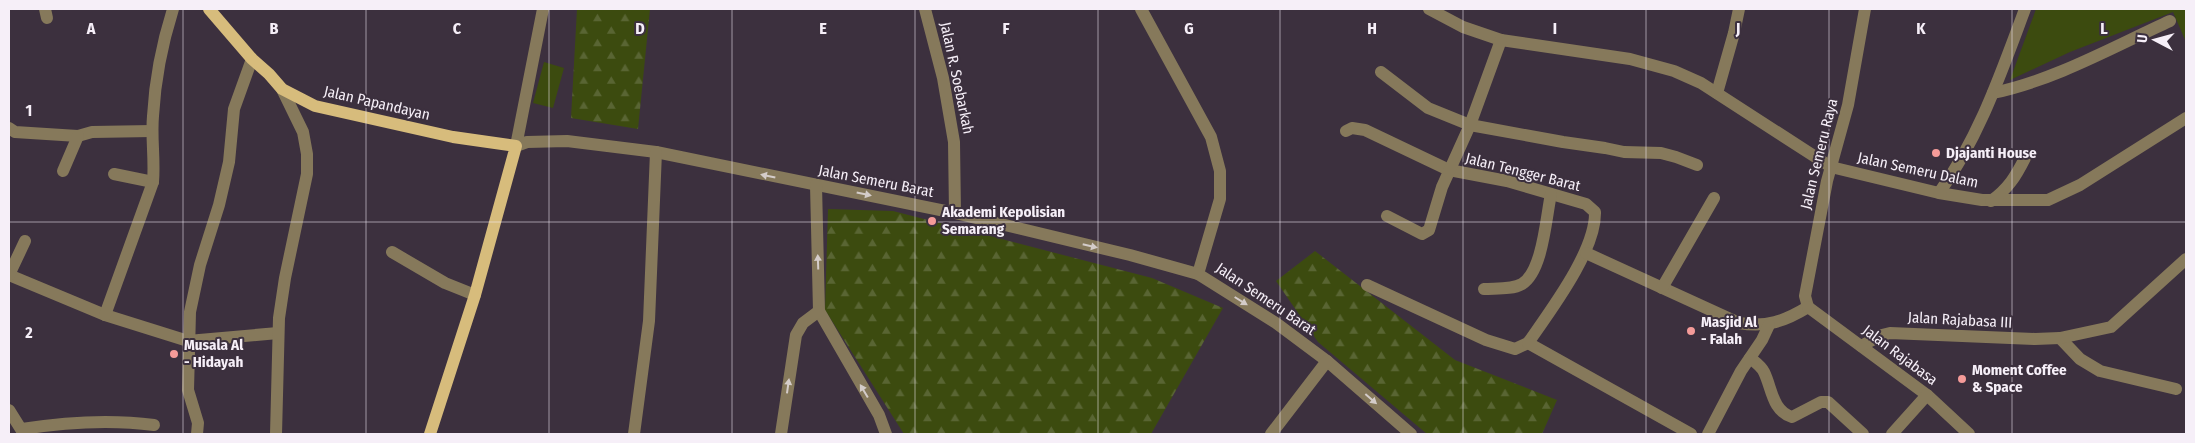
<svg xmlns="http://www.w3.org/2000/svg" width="2195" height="443" font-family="'Fira Sans Condensed',sans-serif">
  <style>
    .green { fill: #3c4b0f }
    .forest { fill: url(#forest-firs) }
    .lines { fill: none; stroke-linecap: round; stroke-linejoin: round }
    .minor { stroke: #86795b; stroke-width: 12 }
    .major { stroke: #d7bc7c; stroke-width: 12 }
    .oneway { fill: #d4ccc9 }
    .grid { fill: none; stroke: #f6eff8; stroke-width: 1; stroke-opacity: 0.55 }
    .poi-dot { fill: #f59b99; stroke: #3c303e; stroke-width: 2 }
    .labels { text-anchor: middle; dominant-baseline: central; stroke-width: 4; stroke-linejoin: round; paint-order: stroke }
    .street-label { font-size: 15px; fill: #f6eff8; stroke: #3c303e }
    .poi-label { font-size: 15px; font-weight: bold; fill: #f6eff8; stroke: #3c303e; text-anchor: start }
    .grid-label { font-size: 16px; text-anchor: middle; font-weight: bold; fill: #f6eff8; stroke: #3c303e; stroke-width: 4; stroke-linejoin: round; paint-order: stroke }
  </style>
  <defs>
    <pattern id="forest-firs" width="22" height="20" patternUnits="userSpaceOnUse" patternTransform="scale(1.25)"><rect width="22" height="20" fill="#3c4b0f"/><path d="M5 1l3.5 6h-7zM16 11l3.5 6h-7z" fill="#596533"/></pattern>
  </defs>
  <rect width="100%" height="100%" fill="#3c303e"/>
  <!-- green -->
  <g class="green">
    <path d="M2036,9H2186V42L2173,12L2070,52L2010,80Z"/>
    <path d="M544,62L564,68L553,108L533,103Z"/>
  </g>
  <!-- forest -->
  <g class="forest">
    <path d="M577,9H650L638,129L571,118Z"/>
    <path d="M828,209L893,211L1152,278L1223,308L1151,434H904L825,310Z"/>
    <path d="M1315,251L1455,360L1557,400L1542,434H1427L1318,342L1276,281Z"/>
  </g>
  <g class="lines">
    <!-- minor -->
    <g class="minor">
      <path d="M45,9L47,18"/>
      <path d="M925,9L943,78L954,142L955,213"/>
      <path d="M1141,9L1211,137L1220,171V199L1198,274"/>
      <path d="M1429,9L1463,27L1501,40L1630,59L1674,71L1701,83L1831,167L1939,193L1982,200H2048L2080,185L2186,118"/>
      <path d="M1381,72L1428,108L1470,125L1563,142L1605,148L1624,152L1661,153L1676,157L1697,165"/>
      <path d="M1717,93L1734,33L1739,9"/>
      <path d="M1993,93C2055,80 2113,47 2170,21"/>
      <path d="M9,128L15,132L62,135L78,136L92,132L152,131"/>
      <path d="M1346,131L1352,128L1365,130L1449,170L1507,181L1586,204L1595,212C1596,251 1550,311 1528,343L1515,349L1486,340L1367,285"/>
      <path d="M516,146L527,142L567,141L656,152L955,213L1130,255L1198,274L1276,323L1327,361L1411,434"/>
      <path d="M516,146L543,9"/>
      <path d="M63,171L78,136"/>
      <path d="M114,174L153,182"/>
      <path d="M816,185L819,311L879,415L886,434"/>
      <path d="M1939,193C1979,138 2001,73 2025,9"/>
      <path d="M1991,201C2008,189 2016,176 2025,158"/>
      <path d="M1387,216L1422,234L1429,230L1442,187L1470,125L1501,40"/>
      <path d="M392,252L445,283L475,295"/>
      <path d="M1586,253L1739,323C1766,328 1785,321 1808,307"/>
      <path d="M9,275L105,315L188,341L278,333"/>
      <path d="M9,275L25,241"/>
      <path d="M1662,288L1714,198"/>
      <path d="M1484,289C1494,288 1512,290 1522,284C1543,271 1546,217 1551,194"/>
      <path d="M1808,307L1805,296L1827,181L1848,105L1865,9"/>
      <path d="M1808,307L1927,395L1969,434"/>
      <path d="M105,315L153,182C155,160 151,138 153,116C155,79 162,44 173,9"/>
      <path d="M2060,338L2080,359L2100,371L2176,389"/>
      <path d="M1528,343L1691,434"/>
      <path d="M1861,346L1882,335L1890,333L2035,339L2060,338L2111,327L2186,259"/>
      <path d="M1750,358C1755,362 1761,366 1764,372C1772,388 1772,411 1792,417L1821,402H1828L1863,434"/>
      <path d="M9,410L24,434"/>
      <path d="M22,429C66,422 109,419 154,425"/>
      <path d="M197,434L198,423L188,390L190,312L200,265L219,205L229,162L234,109L252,59"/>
      <path d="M276,434L279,318L285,278L307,174V154L303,132L282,89"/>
      <path d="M634,434L649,321L656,152"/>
      <path d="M781,434L796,335L803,323L819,311"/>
      <path d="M1271,434L1327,361"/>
      <path d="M1708,434L1741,371L1762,340L1769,325"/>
      <path d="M1892,434L1927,395"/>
    </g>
    <!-- major -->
    <path class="major" d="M209,9L252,59L269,74L282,89L315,106L453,137L516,146L475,295L430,434"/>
  </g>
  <!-- one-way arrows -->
  <defs><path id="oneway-solid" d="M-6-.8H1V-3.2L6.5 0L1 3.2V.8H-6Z" transform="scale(1.25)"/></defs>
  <g class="oneway">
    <use href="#oneway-solid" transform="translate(768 176) rotate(-168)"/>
    <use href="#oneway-solid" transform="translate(864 194) rotate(12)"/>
    <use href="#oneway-solid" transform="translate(1090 246) rotate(13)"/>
    <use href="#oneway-solid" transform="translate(818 262) rotate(-92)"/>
    <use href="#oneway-solid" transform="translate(1241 301) rotate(32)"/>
    <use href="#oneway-solid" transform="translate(788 386) rotate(-82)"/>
    <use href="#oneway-solid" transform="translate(864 391) rotate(-121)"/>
    <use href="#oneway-solid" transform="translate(1371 399) rotate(41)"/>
  </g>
  <!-- grid -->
  <path class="grid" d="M183,9V434M366,9V434M549,9V434M732,9V434M915,9V434M1098,9V434M1280,9V434M1463,9V434M1646,9V434M1829,9V434M2012,9V434M9,222H2186"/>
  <!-- markers -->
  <g class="poi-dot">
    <circle cx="1936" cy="153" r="5"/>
    <circle cx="932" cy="221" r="5"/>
    <circle cx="1691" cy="331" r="5"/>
    <circle cx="174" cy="354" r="5"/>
    <circle cx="1962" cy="379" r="5"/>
  </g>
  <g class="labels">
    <!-- street labels -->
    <g class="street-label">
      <text transform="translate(957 78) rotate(78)">Jalan R. Soebarkah</text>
      <text transform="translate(377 103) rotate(13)">Jalan Papandayan</text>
      <text transform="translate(1819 154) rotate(-76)">Jalan Semeru Raya</text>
      <text transform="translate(1918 170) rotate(12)">Jalan Semeru Dalam</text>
      <text transform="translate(1523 172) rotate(14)">Jalan Tengger Barat</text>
      <text transform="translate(876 181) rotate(11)">Jalan Semeru Barat</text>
      <text transform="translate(1266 299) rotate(34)">Jalan Semeru Barat</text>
      <text transform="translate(1960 320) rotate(3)">Jalan Rajabasa III</text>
      <text transform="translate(1900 355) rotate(37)">Jalan Rajabasa</text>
    </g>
    <!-- poi labels -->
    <g class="poi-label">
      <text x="1946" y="153">Djajanti House</text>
      <text x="942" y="212">Akademi Kepolisian<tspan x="942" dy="17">Semarang</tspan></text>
      <text x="1701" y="322">Masjid Al<tspan x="1701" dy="17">- Falah</tspan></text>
      <text x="184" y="345">Musala Al<tspan x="184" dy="17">- Hidayah</tspan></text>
      <text x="1972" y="370">Moment Coffee<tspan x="1972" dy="17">&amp; Space</tspan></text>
    </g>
  </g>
  <g class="grid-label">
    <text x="91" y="34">A</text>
    <text x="274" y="34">B</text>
    <text x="457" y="34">C</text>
    <text x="640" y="34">D</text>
    <text x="823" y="34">E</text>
    <text x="1006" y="34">F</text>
    <text x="1189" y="34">G</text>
    <text x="1372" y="34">H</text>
    <text x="1555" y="34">I</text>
    <text x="1738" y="34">J</text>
    <text x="1921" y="34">K</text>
    <text x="2104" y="34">L</text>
    <text x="29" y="116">1</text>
    <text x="29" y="338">2</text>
  </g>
  <!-- border -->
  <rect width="2195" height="443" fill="none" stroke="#f6eff8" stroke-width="20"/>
  <!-- north arrow -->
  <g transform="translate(2155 40) rotate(276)" stroke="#3c303e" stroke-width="4" paint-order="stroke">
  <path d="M0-4L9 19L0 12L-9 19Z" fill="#f6eff8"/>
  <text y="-8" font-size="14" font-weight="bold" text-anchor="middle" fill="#f6eff8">U</text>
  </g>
</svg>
